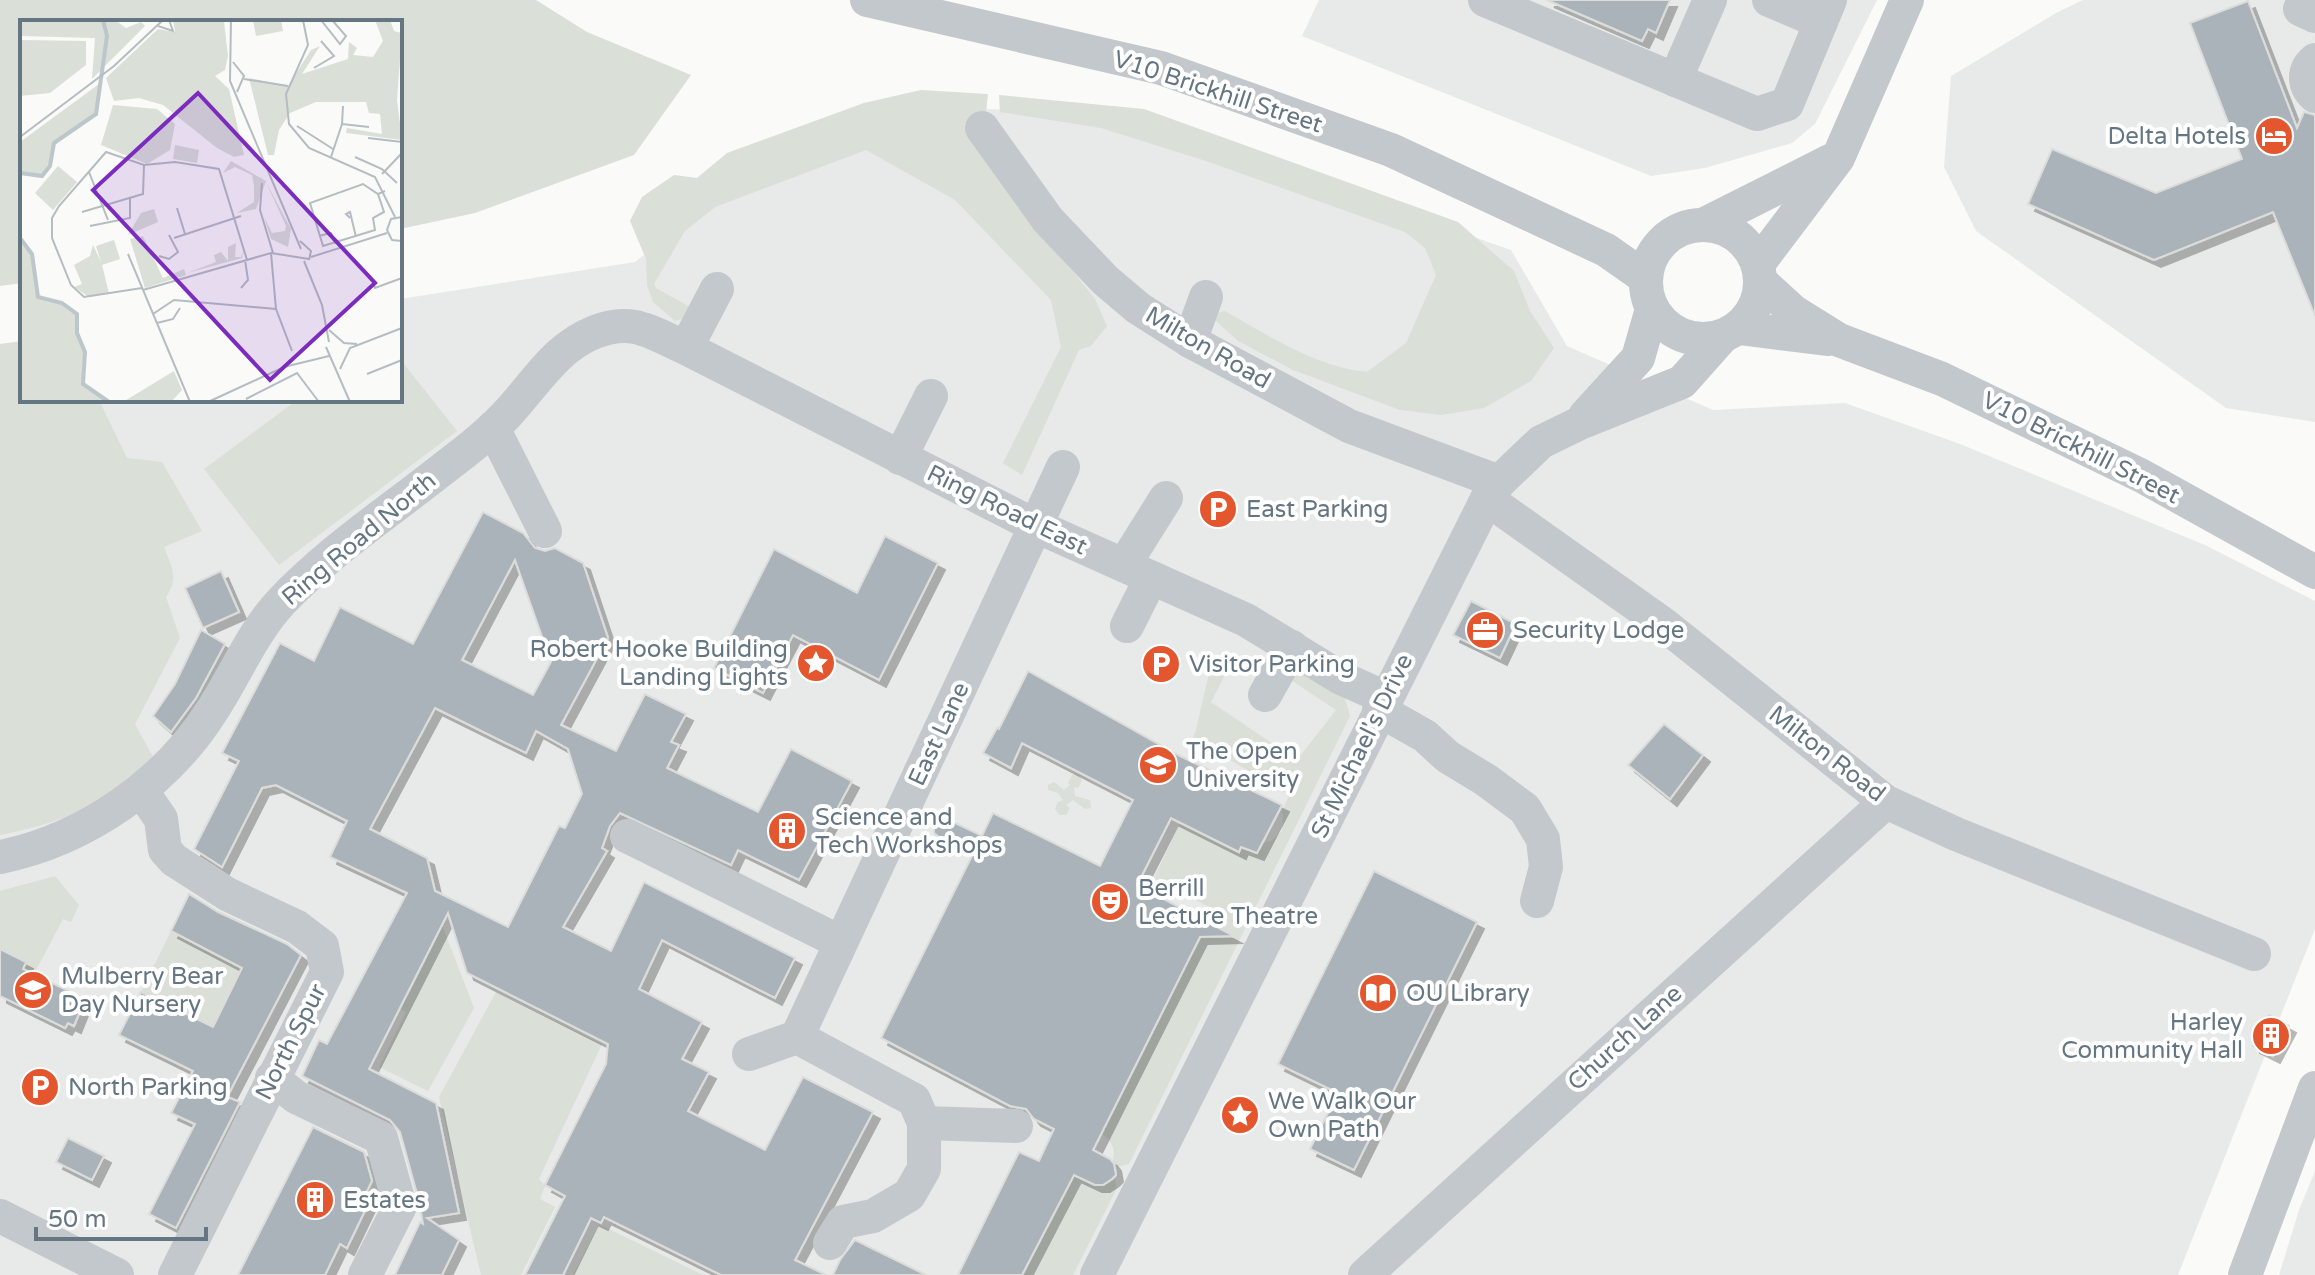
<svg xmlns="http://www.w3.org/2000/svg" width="2315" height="1275" font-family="'Varela Round',sans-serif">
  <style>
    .built { fill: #e8e9e9 }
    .green { fill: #dadfd7 }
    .building { fill: #aab3b9; stroke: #dcdcda; stroke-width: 2; fill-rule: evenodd; filter: url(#shadow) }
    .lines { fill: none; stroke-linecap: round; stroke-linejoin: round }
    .minor { stroke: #c3c8cc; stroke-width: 34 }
    .labels { text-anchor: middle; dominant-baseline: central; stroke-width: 8; stroke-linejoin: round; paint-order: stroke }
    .street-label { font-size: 24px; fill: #657683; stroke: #fff }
    .poi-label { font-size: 24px; fill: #657683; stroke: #fff; text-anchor: start }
    .inset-river { fill: none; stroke: #bbc7cb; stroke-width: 4 }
    .inset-road { fill: none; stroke: #b5bdc2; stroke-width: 2 }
    .view { fill: #7b2cbf; fill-opacity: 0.15; stroke: #7b2cbf; stroke-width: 4 }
    .inset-edge { fill: none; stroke: #657683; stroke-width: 4 }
  </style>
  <defs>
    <filter id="shadow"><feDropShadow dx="7" dy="7" stdDeviation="0" flood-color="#0004"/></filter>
  </defs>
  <rect width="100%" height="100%" fill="#fafaf8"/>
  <!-- built -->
  <g class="built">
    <path d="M1319,0H1877L1815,124L1792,143L1705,168L1651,176L1302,36Z"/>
    <path d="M2083,0H2315V422L2226,408L1976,231L1944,167L1951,76L2056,13Z"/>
    <path d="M907,106L1122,114L1511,250L1567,346L1713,410L1845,403L1960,444L2205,545L2315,601V929L2178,1275H0V361L22,400H400V299L635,262L787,143Z"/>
    <path d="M2315,1171V1275H2279L2299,1210Z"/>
  </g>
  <!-- green -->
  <g class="green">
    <path d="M0,0H536L587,32L691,75L634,155L475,213L400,229V22H22V283L0,286Z"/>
    <path d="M921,90L988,94L986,113L964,124L1025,211L1095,299L1107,326L1091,346L1079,350L1022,475L1003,463L1061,347L1051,300L955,200L866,150L715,207L685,231L654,284L656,288L688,306V317L675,321L653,302L647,285L646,259L630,221L642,197L674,175L697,178L727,153L864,103Z"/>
    <path d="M999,95L1144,109L1458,222L1514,271L1530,311L1554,348L1531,381L1484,408L1441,415L1400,410L1293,370L1238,341L1214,319L1217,313L1225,311C1269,336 1316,367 1367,372L1406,343L1436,275L1425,248L1405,232L1206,161L1101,128L1000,112Z"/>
    <path d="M22,341V400H99L127,458L162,462L202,531L164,547C172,568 179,578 166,597L180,638L135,724L153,757C141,769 130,783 117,793C93,811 30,830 0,835V344Z"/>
    <path d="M400,359L457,431L279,565L204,469L297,400H400Z"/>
    <path d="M1300,661L1343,692L1350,716L1129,1164L1116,1167L1112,1163C1118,1146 1110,1139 1096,1130L1197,926C1207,927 1218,922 1214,909L1153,880L1183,816L1251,836L1264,843L1271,841L1282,831L1283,814L1281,813L1288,798L1286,793L1210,748L1207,754L1190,745L1196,730L1211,664L1220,669L1224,677L1211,702L1297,760L1336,710L1288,678Z"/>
    <path d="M1073,774L1079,775L1082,781L1078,788L1074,787L1075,796L1090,800L1091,808L1085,809L1073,800L1066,805L1070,808L1066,815H1060L1055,809L1058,802L1063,800L1058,793L1048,790V785L1054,782L1064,790L1070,785L1068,783Z"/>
    <path d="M55,876L79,905L71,922L63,919L34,974L23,969L26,962L0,950V891Z"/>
    <path d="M442,925L474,1008L428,1091L379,1067L406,1012L400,1008Z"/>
    <path d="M171,931L242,968L213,1027L141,992Z"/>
    <path d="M496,992L602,1044L539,1179L545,1186L540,1199L555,1207L521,1275H481L439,1097Z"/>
    <path d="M1063,1161L1110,1174L1114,1178L1117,1188L1073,1275H1006Z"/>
    <path d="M599,1224L703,1275H573Z"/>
  </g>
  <!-- building -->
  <g class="building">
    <path d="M1547,0H1670L1656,33L1648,29L1642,41Z"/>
    <path d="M2248,1L2297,128L2304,112L2315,115V316L2273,212L2154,260L2028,204L2052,149L2156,193L2242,159L2190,23Z"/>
    <path d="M483,512L523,533L535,548L545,551L555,548L583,563L608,638L561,725L616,751L645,694L686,714L671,742L679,745L667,768L758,812L791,749L852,781L799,880L738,850L731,865L620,813L610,826L602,848L607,851L563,927L611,951L644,882L795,958L775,998L662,940L639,989L702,1022L682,1059L709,1072L688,1111L765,1150L803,1077L873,1112L795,1260L826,1275H721L604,1217L601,1223L591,1218L563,1275H525L565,1196L545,1185L606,1064L608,1044L467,973L448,913L369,1069L436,1103L459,1213L427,1218L459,1240L442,1275H395L420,1222L423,1224L419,1201L400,1132L390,1120L302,1076L319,1040L327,1044L407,893L330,857L347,821L276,785L262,788L222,867L194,849L239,761L222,753L280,643L314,661L340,607L413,644ZM515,560L551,662L533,695L462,660ZM435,708L526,753L536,731L568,749L582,794L565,828L559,826L508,927L435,891L427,858L370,829Z"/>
    <path d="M885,536L938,563L879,680L793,635L763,693L714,668L774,549L857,593Z"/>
    <path d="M221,571L239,612L203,628L185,588Z"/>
    <path d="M1471,601L1516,624L1500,658L1453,635Z"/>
    <path d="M201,630L225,644L196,698L171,732L153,716L175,684Z"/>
    <path d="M1028,671L1180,756L1282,805L1257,853L1241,847L1239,852L1171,818L1137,885L1234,936L1200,937L1093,1150L1110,1159L1114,1164L1116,1175L1112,1179L1103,1185H1095L1074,1175L1022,1275H958L1019,1152L1039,1161L1054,1129L1034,1119L1026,1109L1010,1106L881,1038L973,854L940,838L934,833V824L940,820H949L982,836L993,813L1100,866L1133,800L1022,743L1011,768L983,753L997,728L999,729Z"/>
    <path d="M1664,724L1703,755L1670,799L1628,765Z"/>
    <path d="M1374,871L1477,922L1354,1170L1310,1149L1338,1093L1278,1064Z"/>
    <path d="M189,894L218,912L287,944L301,955L227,1097L240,1102L176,1228L149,1214L195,1124L171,1113L193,1071L119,1035L141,992L213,1027L242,968L171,931Z"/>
    <path d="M0,949L26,962L23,969L85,999L74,1026L68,1023L65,1028L0,996Z"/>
    <path d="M2269,1015L2289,1026L2273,1056L2253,1046Z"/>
    <path d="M313,1127L364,1152L372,1181L365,1195L371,1198L347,1248L340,1244L325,1275H238Z"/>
    <path d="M68,1138L104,1156L92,1180L56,1162Z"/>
    <path d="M855,1240L926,1275H833L840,1260Z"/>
  </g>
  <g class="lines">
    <!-- minor -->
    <g class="minor">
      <path d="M867,0L1161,68L1391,150L1606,250L1646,278"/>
      <path d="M1485,0L1757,114L1787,104L1830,0"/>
      <path d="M1769,0L1821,22"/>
      <path d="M2300,9L2315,16"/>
      <path d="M2315,60C2303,70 2303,85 2315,96"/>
      <path d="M1675,80L1710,0"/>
      <path d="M982,128L1048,220L1105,280L1138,308L1190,341L1349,426L1499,482"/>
      <circle cx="1703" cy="282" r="57"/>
      <path d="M1703,225L1830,161"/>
      <path d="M1758,264L1838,158L1907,0"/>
      <path d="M1761,282L1794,312L1839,340L1942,379L2142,476L2315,572"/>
      <path d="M1739,328L1827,339"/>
      <path d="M1190,341L1206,297"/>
      <path d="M686,348L717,289"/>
      <path d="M1585,416L1638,358L1652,309"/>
      <path d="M493,428L545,531"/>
      <path d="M900,458L931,396"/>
      <path d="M1487,499L1662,623L1886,802L1956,834L2254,954"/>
      <path d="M1124,565L1166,498"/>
      <path d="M1127,626L1151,578"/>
      <path d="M1265,695L1292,647"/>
      <path d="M1379,710L1425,736L1448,757L1486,780L1525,809L1543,839L1546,867L1537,901"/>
      <path d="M141,790L161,819L165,850L174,860L227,894L297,927L322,946L327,972L175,1275"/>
      <path d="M627,836L840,942"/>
      <path d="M0,857C85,840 167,783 213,709C235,675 253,632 281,602C329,551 390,511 444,468C467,451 489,434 508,413C536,383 556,347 595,332C633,317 652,333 686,348L1036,526L1246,620L1341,678L1386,698"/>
      <path d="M797,1037L1063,467"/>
      <path d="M749,1054L797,1037L914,1100L924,1123V1169L909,1195L873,1216L843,1222L830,1243"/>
      <path d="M272,1078L296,1097L381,1138L400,1206L365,1275"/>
      <path d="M924,1123L1016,1126"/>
      <path d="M0,1216L117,1275"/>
      <path d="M1097,1275L1487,499L1499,482L1541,442L1580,423L1682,382L1722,337"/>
      <path d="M1365,1275L1886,802"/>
      <path d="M2245,1275L2315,1088"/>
    </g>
  </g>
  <!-- icons -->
  <defs>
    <g id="hotel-disc" transform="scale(2)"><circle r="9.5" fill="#e4572e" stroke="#fff"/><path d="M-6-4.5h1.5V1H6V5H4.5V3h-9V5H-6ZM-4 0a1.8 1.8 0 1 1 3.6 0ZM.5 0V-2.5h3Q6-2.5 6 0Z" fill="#fff"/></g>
    <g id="parking-disc" transform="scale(2)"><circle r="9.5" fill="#e4572e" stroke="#fff"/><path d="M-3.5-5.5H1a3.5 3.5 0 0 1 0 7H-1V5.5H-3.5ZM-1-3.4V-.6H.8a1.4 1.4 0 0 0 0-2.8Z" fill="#fff"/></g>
    <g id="office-disc" transform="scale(2)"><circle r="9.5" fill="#e4572e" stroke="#fff"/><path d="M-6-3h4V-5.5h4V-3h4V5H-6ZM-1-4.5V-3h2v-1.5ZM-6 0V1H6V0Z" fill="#fff"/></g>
    <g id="sight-disc" transform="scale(2)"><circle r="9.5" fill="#e4572e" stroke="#fff"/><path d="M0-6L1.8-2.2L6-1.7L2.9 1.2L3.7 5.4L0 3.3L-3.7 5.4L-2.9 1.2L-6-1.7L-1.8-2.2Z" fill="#fff"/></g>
    <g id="university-disc" transform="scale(2)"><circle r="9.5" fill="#e4572e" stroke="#fff"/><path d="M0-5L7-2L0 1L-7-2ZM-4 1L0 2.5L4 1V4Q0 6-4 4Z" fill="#fff"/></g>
    <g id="building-disc" transform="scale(2)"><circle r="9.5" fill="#e4572e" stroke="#fff"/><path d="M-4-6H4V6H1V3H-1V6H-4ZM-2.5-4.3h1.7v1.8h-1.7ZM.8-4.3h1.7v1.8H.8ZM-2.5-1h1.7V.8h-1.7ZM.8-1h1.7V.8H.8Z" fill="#fff"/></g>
    <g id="theatre-disc" transform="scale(2)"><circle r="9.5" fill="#e4572e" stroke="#fff"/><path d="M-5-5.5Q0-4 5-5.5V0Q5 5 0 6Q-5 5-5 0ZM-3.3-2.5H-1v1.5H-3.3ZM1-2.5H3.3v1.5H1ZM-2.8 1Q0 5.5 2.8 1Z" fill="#fff"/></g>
    <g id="school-disc" transform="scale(2)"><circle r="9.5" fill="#e4572e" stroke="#fff"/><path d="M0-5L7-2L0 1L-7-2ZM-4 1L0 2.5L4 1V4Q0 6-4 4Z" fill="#fff"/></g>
    <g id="library-disc" transform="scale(2)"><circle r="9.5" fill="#e4572e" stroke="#fff"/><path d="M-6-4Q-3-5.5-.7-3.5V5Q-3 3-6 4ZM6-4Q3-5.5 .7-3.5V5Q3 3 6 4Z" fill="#fff"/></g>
  </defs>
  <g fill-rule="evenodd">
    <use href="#hotel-disc" x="2274" y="136"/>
    <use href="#parking-disc" x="1218" y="509"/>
    <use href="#office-disc" x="1485" y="630"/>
    <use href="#sight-disc" x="816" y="663"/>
    <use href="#parking-disc" x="1161" y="664"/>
    <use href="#university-disc" x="1158" y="765"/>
    <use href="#building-disc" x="787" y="831"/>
    <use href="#theatre-disc" x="1110" y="902"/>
    <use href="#school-disc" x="33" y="990"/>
    <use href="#library-disc" x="1378" y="993"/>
    <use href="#building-disc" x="2271" y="1036"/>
    <use href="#parking-disc" x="40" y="1087"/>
    <use href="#sight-disc" x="1240" y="1115"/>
    <use href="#building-disc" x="315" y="1200"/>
  </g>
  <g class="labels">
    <!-- street labels -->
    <g class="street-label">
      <text transform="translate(1218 92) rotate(18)">V10 Brickhill Street</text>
      <text transform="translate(1208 348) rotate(30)">Milton Road</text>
      <text transform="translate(2081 448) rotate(27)">V10 Brickhill Street</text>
      <text transform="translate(1007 510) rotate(26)">Ring Road East</text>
      <text transform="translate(359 539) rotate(-40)">Ring Road North</text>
      <text transform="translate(939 734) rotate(-65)">East Lane</text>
      <text transform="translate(1362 746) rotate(-64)">St Michael's Drive</text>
      <text transform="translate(1827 754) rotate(38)">Milton Road</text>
      <text transform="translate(1625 1038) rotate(-42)">Church Lane</text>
      <text transform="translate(291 1042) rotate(-63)">North Spur</text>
    </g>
    <!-- poi labels -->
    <g class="poi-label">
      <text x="2246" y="136" text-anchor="end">Delta Hotels</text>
      <text x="1246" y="509">East Parking</text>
      <text x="1513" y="630">Security Lodge</text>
      <text x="788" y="649" text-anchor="end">Robert Hooke Building<tspan x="788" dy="28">Landing Lights</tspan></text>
      <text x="1189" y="664">Visitor Parking</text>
      <text x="1186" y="751">The Open<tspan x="1186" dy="28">University</tspan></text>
      <text x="815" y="817">Science and<tspan x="815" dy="28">Tech Workshops</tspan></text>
      <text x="1138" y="888">Berrill<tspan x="1138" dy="28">Lecture Theatre</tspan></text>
      <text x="61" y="976">Mulberry Bear<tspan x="61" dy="28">Day Nursery</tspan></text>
      <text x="1406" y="993">OU Library</text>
      <text x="2243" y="1022" text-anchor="end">Harley<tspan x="2243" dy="28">Community Hall</tspan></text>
      <text x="68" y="1087">North Parking</text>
      <text x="1268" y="1101">We Walk Our<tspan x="1268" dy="28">Own Path</tspan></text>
      <text x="343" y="1200">Estates</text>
    </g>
  </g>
  <!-- overview -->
  <g transform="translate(20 20)">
    <rect width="382" height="382" fill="#fafaf8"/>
    <path d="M0,0H95L106,8L121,2L125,6L72,59L75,18L0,16ZM153,0L204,2L208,36L205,50L195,56L209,69L224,135L214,137L197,128L143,85L119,78L94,81L86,58L138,9L155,12ZM233,0H261L263,11L236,16ZM355,0H370L374,11L382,13L377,80L382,120L326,113L327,108L362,114L360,94L349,93L346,82H296L270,93L259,110L254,135H248L229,58L268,66L291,30L300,26L282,54L328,39L329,22L337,28L333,35L353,37L363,21ZM0,20L66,21V45L30,73L0,76ZM79,64L76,94L34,123L30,146L22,156L0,153V122ZM93,85L137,89L155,104L150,130L127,144L81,125ZM155,125L179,130L177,143L153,139ZM211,141L246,161L236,189L217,193L234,182V166L232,155L215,147L203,153ZM38,146L57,162L33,190L15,173ZM246,162L271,209L268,227L251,219L244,197L252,213L265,211L266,206ZM134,189L138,202L108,215L121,193ZM123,216L143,258L164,249L166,255L125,268L110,219ZM0,218L12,234L18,277L49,286L57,294V313L65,332L63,364L89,382H0ZM94,220L100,239L82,245L89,273L69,277L54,267L62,264L54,245L70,236L73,225L81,242L76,226ZM216,223L215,237H221L223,230L222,238L167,253L196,242L194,235L201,232L208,241V227ZM154,351L162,370L151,382H103Z" fill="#dadfd7"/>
    <path class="inset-river" d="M0,153L22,156L30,146L34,123L76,94L87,16L83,0M0,218L12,234L18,277L42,283L57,294V313L65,332L63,364L89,382"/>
    <path class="inset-road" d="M211,0L210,61L281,229M283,0L288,25L266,74L269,104L289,128L355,157L375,197M301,0L320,24L326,16L312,0M138,6L153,11L149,0M213,42L224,56L217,72M294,48L314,36L301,21M224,59L268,66M322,104L349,107M277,106L313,129M0,117L94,46L143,0M348,118L382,122M311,137L322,104L323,86M335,137L362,149L377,163M69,152L88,200M362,154L382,133M242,163L240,190L253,233M358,174L364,192L353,198L355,210L303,226L290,183L343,164L358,174L365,171M157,188L165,214M62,192L123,174L124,145M382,197L371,199L367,210L372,220L382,221M330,198L326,194L330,192L336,217M70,206L110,198V178M299,216L311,213L315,224M154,218L221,196M280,221L291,231L289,240M251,233L256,289L272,331M108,234L170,382M139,236L149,239L158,232L149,215M291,237L367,213M284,241L302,285L309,322M353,262L355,268L382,258M122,268L64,277L51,265L32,218V198L39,186L86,132L124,145L155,142L199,149L227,240M221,268L228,260L225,240M123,270L251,233L289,239M133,294L154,280L256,289M137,303L153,299L160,288M309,310L324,323L337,324M306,327L330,382M320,349L330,328L382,308M347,354L382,340M226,379L277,353L299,382M188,382L264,347L309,336"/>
    <path class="view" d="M178,73L355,263L250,360L73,170Z"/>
    <rect width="382" height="382" class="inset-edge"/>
  </g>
  <!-- scale -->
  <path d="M36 1227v12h170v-12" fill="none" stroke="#657683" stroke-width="4"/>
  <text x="48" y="1227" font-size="24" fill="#657683" stroke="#ffffff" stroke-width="6" paint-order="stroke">50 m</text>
</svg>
